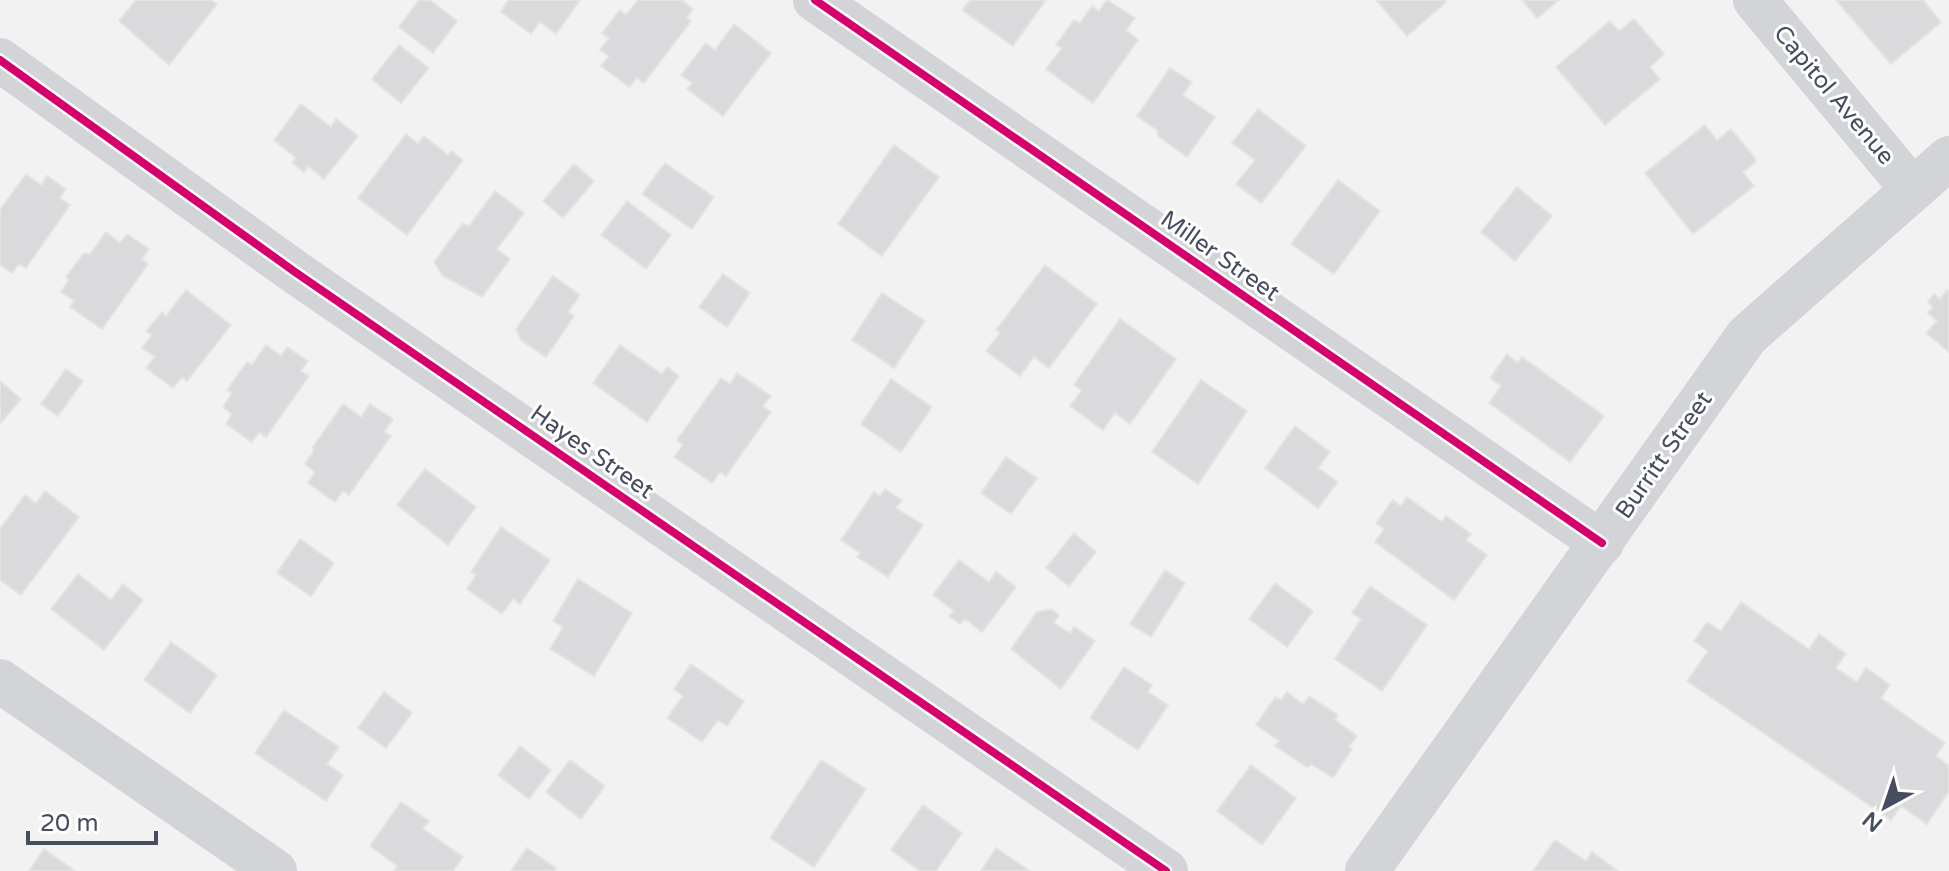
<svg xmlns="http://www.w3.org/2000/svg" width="1949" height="871" font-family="'Varela Round',sans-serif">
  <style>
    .building { fill: #dadadd; stroke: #e4e4e5; stroke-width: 2 }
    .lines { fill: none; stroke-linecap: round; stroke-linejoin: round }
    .minor { stroke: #d3d4d8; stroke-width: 44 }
    .cycleway-casing { stroke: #fff; stroke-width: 13 }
    .cycleway { stroke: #d6006c; stroke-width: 8 }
    .labels { text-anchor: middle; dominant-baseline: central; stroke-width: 6; stroke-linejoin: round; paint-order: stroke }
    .street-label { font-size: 24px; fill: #474d61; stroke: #fff }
  </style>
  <rect width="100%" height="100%" fill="#f3f2f2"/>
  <!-- building -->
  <g class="building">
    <path d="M136,0H211L217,4L169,65L119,21Z"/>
    <path d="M419,0H430L457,21L433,53L399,27Z"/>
    <path d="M508,0H580L556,34L540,22L531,34L501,12Z"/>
    <path d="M638,0H682L693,9L687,18L691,21L644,83L637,78L629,87L601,66L609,56L600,50L609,38L602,33L620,10L626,15Z"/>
    <path d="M970,0H1046L1013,46L962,10Z"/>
    <path d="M1107,0L1135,18L1126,30L1138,40L1093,103L1046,69L1062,48L1056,45L1074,20L1080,23L1092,6L1099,11Z"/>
    <path d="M1376,0H1445L1446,2L1407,36Z"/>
    <path d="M1522,0H1559L1537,18Z"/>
    <path d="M1836,0H1923L1941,22L1891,64Z"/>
    <path d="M1634,19L1664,54L1650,67L1660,79L1605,125L1556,67L1610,21L1619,31Z"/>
    <path d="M734,24L771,53L723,116L687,89L692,83L681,75L706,43L715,50Z"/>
    <path d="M399,45L429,68L401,103L372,79Z"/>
    <path d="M1170,68L1192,82L1183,95L1215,117L1187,157L1158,136L1157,130L1137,116Z"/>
    <path d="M301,104L331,127L336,119L358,136L324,179L308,166L304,172L292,163L296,158L274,140Z"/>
    <path d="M1258,109L1306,146L1261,203L1236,184L1255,160L1232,143Z"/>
    <path d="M1705,125L1717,140L1731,129L1755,158L1756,162L1743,172L1754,186L1693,234L1645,173Z"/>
    <path d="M406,134L418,144L424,136L448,155L451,151L463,160L407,235L358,198Z"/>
    <path d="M894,145L939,177L882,256L838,224Z"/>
    <path d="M665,163L714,197L692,229L642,194Z"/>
    <path d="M574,164L594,181L563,218L543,201Z"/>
    <path d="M26,174L41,185L47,176L66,189L60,198L70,205L26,268L19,264L12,273L0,265V210Z"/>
    <path d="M1338,180L1380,211L1334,274L1291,244Z"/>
    <path d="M1517,187L1552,216L1515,261L1481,232Z"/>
    <path d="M495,191L524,213L497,249L510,259L482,297L443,276L434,262L462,224L469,226Z"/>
    <path d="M627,201L671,235L646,269L601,235Z"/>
    <path d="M106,232L120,243L127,234L149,249L142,259L148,264L102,329L70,307L74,301L61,292L69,280L66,277L84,253L90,254Z"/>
    <path d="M1045,265L1097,304L1049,368L1034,357L1020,376L986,351L1000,333L996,330Z"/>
    <path d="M723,274L750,293L727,327L699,307Z"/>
    <path d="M553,276L580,295L568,312L574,316L546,357L521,340L516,329Z"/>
    <path d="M186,290L231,325L187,381L182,377L173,388L146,368L155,357L142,348L152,335L146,331L162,312L166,316Z"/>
    <path d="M1947,290L1949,292V352L1926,333L1937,321L1928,313L1933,307L1928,302L1934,294L1940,299Z"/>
    <path d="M882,293L925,321L894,368L852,340Z"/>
    <path d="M1120,319L1176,359L1130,424L1115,413L1103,430L1070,406L1082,390L1074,385Z"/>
    <path d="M266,345L281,356L287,347L308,361L301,371L309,376L266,437L259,432L252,442L226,424L232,414L223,407L232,393L227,390L247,362L252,365Z"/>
    <path d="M620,345L662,374L667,367L679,376L647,422L593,383Z"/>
    <path d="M1507,354L1518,363L1522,357L1604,416L1570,462L1489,403L1501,386L1490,378Z"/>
    <path d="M66,369L83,381L58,416L41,404Z"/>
    <path d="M737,373L771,396L763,406L771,412L726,476L720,472L712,483L674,457L683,445L677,440L721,378L730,384Z"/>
    <path d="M891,379L932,407L901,452L861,424Z"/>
    <path d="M1201,380L1247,411L1198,484L1152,452Z"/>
    <path d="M0,381L21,399L0,424Z"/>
    <path d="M343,404L361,417L370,404L393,419L384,432L391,436L349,495L343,491L335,502L308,483L315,472L305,464L313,452V447Z"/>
    <path d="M1295,426L1330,452L1318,468L1338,482L1318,508L1265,468Z"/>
    <path d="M1006,457L1037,478L1011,514L981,493Z"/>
    <path d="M425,469L476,507L448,545L397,505Z"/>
    <path d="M885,489L902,500L896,508L923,525L888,577L857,557L860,553L841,540L874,492L880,496Z"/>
    <path d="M45,491L79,517L21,595L0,580V529L25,495L36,503Z"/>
    <path d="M1407,497L1442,522L1446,516L1471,534L1466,540L1487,555L1454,600L1375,542L1384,529L1376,523L1393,500L1401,506Z"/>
    <path d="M501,527L550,560L520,604L513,599L502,614L467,589L476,575L471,572Z"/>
    <path d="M1074,533L1096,552L1069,586L1046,568Z"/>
    <path d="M300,539L334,563L311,596L277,573Z"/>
    <path d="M959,560L989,582L996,572L1016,587L982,632L965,619L960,624L949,616L954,611L933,595Z"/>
    <path d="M1165,570L1185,583L1151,637L1130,624Z"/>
    <path d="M78,574L111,600L123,584L143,600L104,650L51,609Z"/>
    <path d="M578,579L632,613L594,676L550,649L563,627L553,621Z"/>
    <path d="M1275,583L1313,611L1287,647L1249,619Z"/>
    <path d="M1370,586L1427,625L1382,691L1335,659L1361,619L1352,613Z"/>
    <path d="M1741,602L1809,649L1819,634L1846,654L1836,668L1857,682L1866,668L1890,685L1881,698L1945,743L1936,756L1949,766V791L1927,824L1901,806L1891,820L1687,681L1708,651L1694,641L1707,622L1721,631Z"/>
    <path d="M1051,609L1059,615L1054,623L1070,633L1074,627L1095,641L1061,689L1011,649L1037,612Z"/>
    <path d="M171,642L217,675L190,713L144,680Z"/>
    <path d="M691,664L744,701L727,726L718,720L702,742L667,718L683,696L674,689Z"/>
    <path d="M1124,667L1152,685L1148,692L1168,705L1138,750L1090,718Z"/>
    <path d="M384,692L412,713L386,748L358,728Z"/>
    <path d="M1287,692L1303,704L1309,696L1338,715L1335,720L1357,736L1349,747L1352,749L1333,778L1311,764L1308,768L1275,746L1279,741L1256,725L1275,697L1281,700Z"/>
    <path d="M284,710L339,747L327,764L343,775L326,801L255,753Z"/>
    <path d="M520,746L551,770L529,799L498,775Z"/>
    <path d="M570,760L605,786L581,819L546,792Z"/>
    <path d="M821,760L866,789L814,867L770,838Z"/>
    <path d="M1251,765L1296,798L1262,845L1217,811Z"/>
    <path d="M401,802L429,821L423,829L463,857L453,871H394L397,866L370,846Z"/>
    <path d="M923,805L962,833L936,871H920L891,850Z"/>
    <path d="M1555,840L1586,861L1592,852L1618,871H1533Z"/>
    <path d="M527,848L556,868L554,871H511Z"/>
    <path d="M996,848L1030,871H981Z"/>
    <path d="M44,849L75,871H29Z"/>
  </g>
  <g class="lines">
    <!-- minor -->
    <g class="minor">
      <path d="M815,0L1602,543"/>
      <path d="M1755,0L1912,189"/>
      <path d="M0,60L295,272L1166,871"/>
      <path d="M0,681L275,871"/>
      <path d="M1367,871L1747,336L1949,158"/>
    </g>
    <!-- cycleway casing -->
    <g class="cycleway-casing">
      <g id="cycleway">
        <path d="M815,0L1602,543"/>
        <path d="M0,60L295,272L1166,871"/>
      </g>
    </g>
    <!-- cycleway -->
    <use href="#cycleway" class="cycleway"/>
  </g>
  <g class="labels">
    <!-- street labels -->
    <g class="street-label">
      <text transform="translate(1834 95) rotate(50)">Capitol Avenue</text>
      <text transform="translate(1220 256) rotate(35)">Miller Street</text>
      <text transform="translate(592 452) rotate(35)">Hayes Street</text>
      <text transform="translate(1664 455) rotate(-55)">Burritt Street</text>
    </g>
  </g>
  <!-- north arrow -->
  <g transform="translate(1885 807) rotate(220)" stroke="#ffffff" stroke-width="6" paint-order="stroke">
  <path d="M0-6L14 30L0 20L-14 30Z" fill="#474d61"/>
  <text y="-12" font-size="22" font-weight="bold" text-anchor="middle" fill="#474d61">N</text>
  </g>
  <!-- scale -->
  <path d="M28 831v12h128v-12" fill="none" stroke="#474d61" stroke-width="4"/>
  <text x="40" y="831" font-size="24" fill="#474d61" stroke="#ffffff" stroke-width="6" paint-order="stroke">20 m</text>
</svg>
